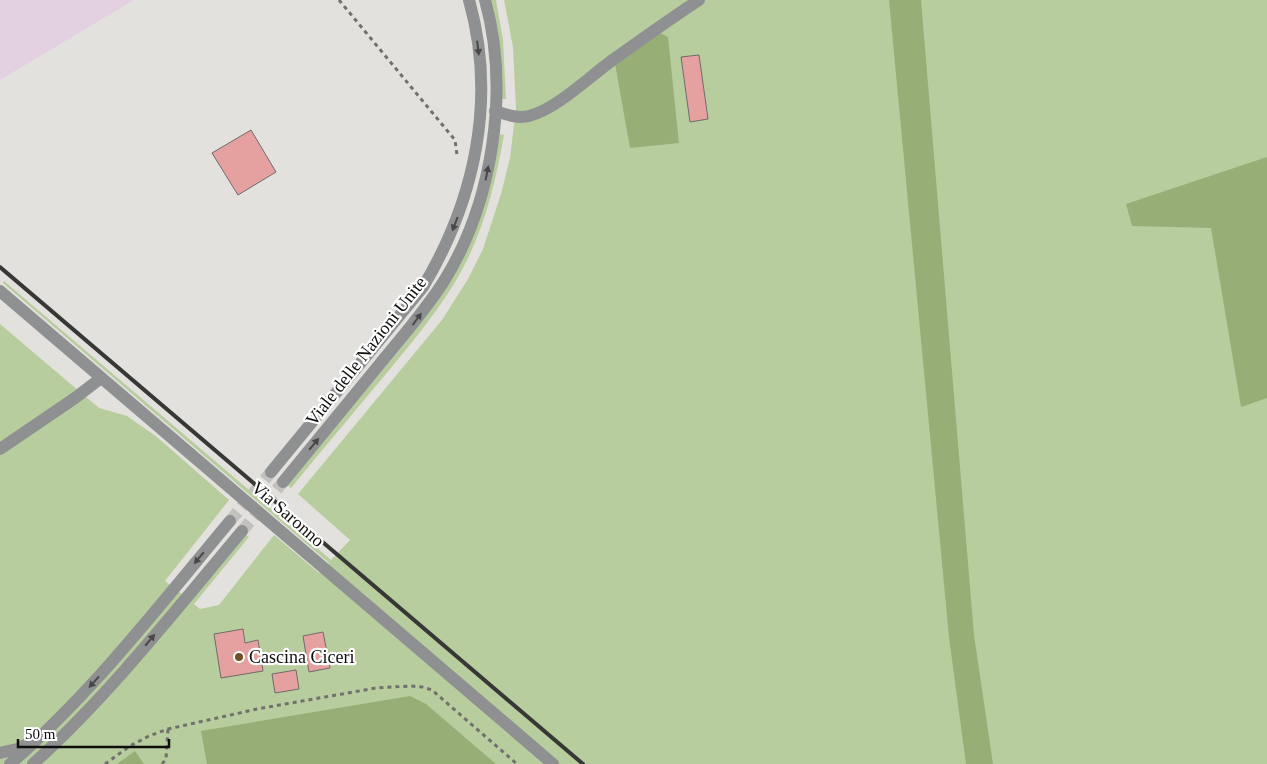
<svg xmlns="http://www.w3.org/2000/svg" width="1267" height="764" font-family="Georgia,serif">
  <style>
    .industrial { fill: #e3d1e2 }
    .green { fill: #b8cd9d }
    .forest { fill: #97ae76 }
    .building { fill: #e5a1a0; stroke: #6f6b6b }
    .lines { fill: none; stroke-linecap: round; stroke-linejoin: round }
    .tertiary-tunnel { stroke: #c2c1be; stroke-width: 12; stroke-dasharray: 12 6; stroke-linecap: butt }
    .path { stroke: #70706d; stroke-width: 3; stroke-dasharray: 4 4; stroke-linecap: butt }
    .minor { stroke: #8f9092; stroke-width: 12 }
    .tertiary { stroke: #8f9092; stroke-width: 12 }
    .rail { stroke: #373735; stroke-width: 4 }
    .oneway { fill: #484848 }
    .poi-dot { fill: #734f29; stroke: #fff; stroke-width: 2 }
    .labels { text-anchor: middle; dominant-baseline: central; stroke-width: 4.5; stroke-linejoin: round; paint-order: stroke }
    .street-label { font-size: 18px; fill: #0e0e0c; stroke: #fff }
    .poi-label { font-size: 18px; fill: #0e0e0c; stroke: #fff; text-anchor: start }
  </style>
  <rect width="100%" height="100%" fill="#e2e1dd"/>
  <!-- industrial -->
  <path class="industrial" d="M0,0H134L0,80Z"/>
  <!-- green -->
  <g class="green">
    <path d="M491,0H496L503,40L506,99H502L499,47Z"/>
    <path d="M504,0H1267V764H0V324L99,408L127,416L157,437L229,500L165,581L191,601L246,535L249,537L194,604L200,609L219,605L274,535L319,573L329,563L3,283L4,281L331,560L350,540L298,494L442,320L468,279L483,249L501,194L510,158L516,108L513,47Z"/>
    <path d="M500,134L504,135C496,180 485,227 463,268C442,307 413,341 385,375C354,412 322,450 291,488L287,485L406,342L443,293L492,173Z"/>
  </g>
  <!-- forest -->
  <g class="forest">
    <path d="M889,0H921L974,635L993,764H966L949,637Z"/>
    <path d="M658,32L668,37L679,143L630,148L614,58Z"/>
    <path d="M1267,157V398L1241,407L1211,228L1132,226L1126,204Z"/>
    <path d="M410,696L426,704L496,764H207L201,731Z"/>
    <path d="M135,751L144,764H117Z"/>
  </g>
  <!-- building -->
  <g class="building">
    <path d="M699,55L708,119L690,122L681,57Z"/>
    <path d="M251,130L276,172L238,195L212,153Z"/>
    <path d="M243,629L245,643L258,640L263,671L221,678L214,634Z"/>
    <path d="M323,632L330,668L309,672L303,636Z"/>
    <path d="M296,670L299,689L275,693L272,674Z"/>
  </g>
  <g class="lines">
    <!-- tertiary-tunnel -->
    <g class="tertiary-tunnel">
      <path d="M230,521L271,472"/>
      <path d="M242,531L283,482"/>
    </g>
    <!-- path -->
    <g class="path">
      <path d="M339,0L455,140L457,155"/>
      <path d="M105,764L130,746L149,736L168,729L186,725L257,709L376,688L410,686L422,687L432,690L517,764"/>
      <path d="M162,764L166,759L168,729"/>
    </g>
    <!-- minor -->
    <g class="minor">
      <path d="M495,111C505,114 517,119 529,116C557,109 590,76 614,59C642,39 670,19 699,0"/>
      <path d="M0,291L553,764"/>
      <path d="M0,449L75,398L101,378"/>
      <path d="M0,753L17,749L33,741"/>
    </g>
    <!-- tertiary -->
    <g class="tertiary">
      <path d="M271,472L423,287C475,200 497,99 469,0"/>
      <path d="M283,482C315,443 347,404 379,365C401,338 425,311 444,281C493,202 510,90 485,0"/>
      <path d="M10,764C93,692 160,605 230,521"/>
      <path d="M33,764C110,694 175,611 242,531"/>
    </g>
    <!-- rail -->
    <path class="rail" d="M0,267L583,764"/>
  </g>
  <!-- one-way arrows -->
  <defs><path id="oneway-solid" d="M-6-.8H1V-3.2L6.5 0L1 3.2V.8H-6Z" transform="scale(1.25)"/></defs>
  <g class="oneway">
    <use href="#oneway-solid" transform="translate(478 48) rotate(83)"/>
    <use href="#oneway-solid" transform="translate(487 173) rotate(-79)"/>
    <use href="#oneway-solid" transform="translate(455 224) rotate(111)"/>
    <use href="#oneway-solid" transform="translate(417 319) rotate(-54)"/>
    <use href="#oneway-solid" transform="translate(314 444) rotate(-50)"/>
    <use href="#oneway-solid" transform="translate(199 558) rotate(130)"/>
    <use href="#oneway-solid" transform="translate(150 640) rotate(-50)"/>
    <use href="#oneway-solid" transform="translate(94 682) rotate(132)"/>
  </g>
  <!-- markers -->
  <circle class="poi-dot" cx="239" cy="657" r="5"/>
  <g class="labels">
    <!-- street labels -->
    <g class="street-label">
      <text transform="translate(366 351) rotate(-52)">Viale delle Nazioni Unite</text>
      <text transform="translate(288 514) rotate(41)">Via Saronno</text>
    </g>
    <!-- poi labels -->
    <g class="poi-label">
      <text x="249" y="657">Cascina Ciceri</text>
    </g>
  </g>
  <!-- scale -->
  <path d="M18 739v8h151v-8" fill="none" stroke="#0e0e0c" stroke-width="2.5"/>
  <text x="25" y="739" font-size="15" fill="#0e0e0c" stroke="#ffffff" stroke-width="4" paint-order="stroke">50 m</text>
</svg>
